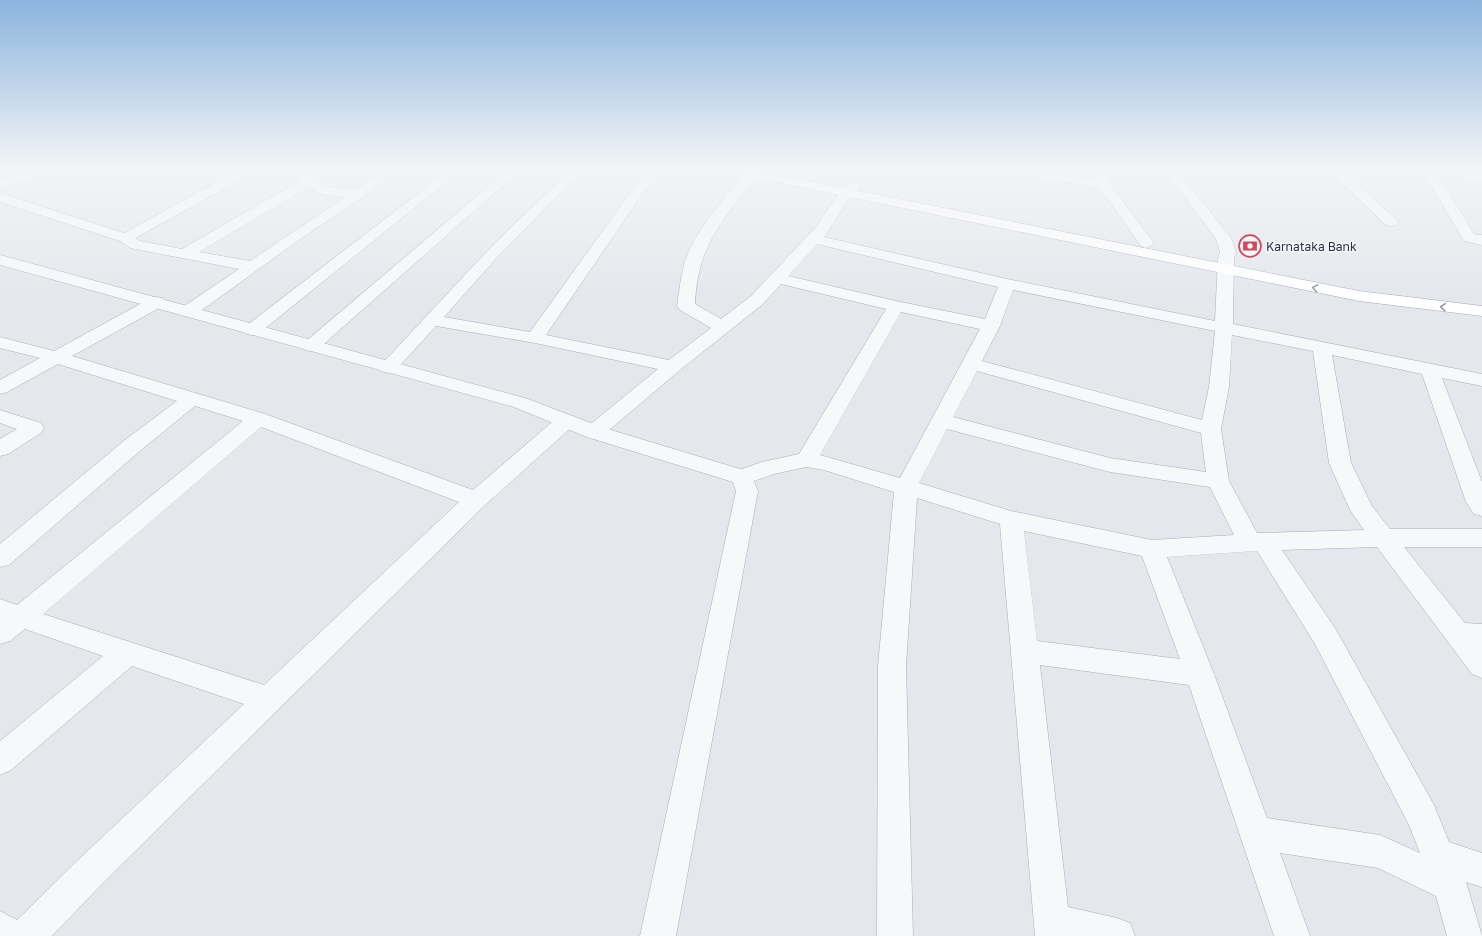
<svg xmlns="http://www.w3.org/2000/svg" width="1482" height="936" font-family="'Golos Text',sans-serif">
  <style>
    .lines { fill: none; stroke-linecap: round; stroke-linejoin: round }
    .minor-casing { stroke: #a9aeb7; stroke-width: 1 }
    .tertiary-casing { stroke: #a9aeb7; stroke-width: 1 }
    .primary-casing { stroke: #a3abb8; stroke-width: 1 }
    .minor { fill: #f7f8fa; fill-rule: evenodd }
    .tertiary { fill: #f7f8fa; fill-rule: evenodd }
    .primary { fill: #fff; fill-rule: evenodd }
    .oneway { stroke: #959aa2 }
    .labels { text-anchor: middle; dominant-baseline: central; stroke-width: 3; stroke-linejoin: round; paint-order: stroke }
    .far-poi-label { font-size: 12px; fill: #2b3445; stroke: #f4f6f9; text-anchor: start }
  </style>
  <rect width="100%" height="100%" fill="#e4e7ec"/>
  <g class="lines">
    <!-- minor casing -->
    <g class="minor-casing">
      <g id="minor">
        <path d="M36,168H52L51,171L0,190V181Z"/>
        <path d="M100,168H258L257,171L135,238L140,241L182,249L301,180L288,172L279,171L278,168H298L316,177L324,185L329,187L356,190L386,168H399L364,196L306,235L209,305C200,311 194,317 183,315L180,311L183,307L239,269L130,248L120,241L0,202V193L124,233L235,172H106L101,171ZM310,186C319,196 333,196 345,197L250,261L199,252Z"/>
        <path d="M451,168H464L258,334L252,335L246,334L243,330L246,326Z"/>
        <path d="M510,168H523L317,350L311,351L305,350L302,346L305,342Z"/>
        <path d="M572,168H585L501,253L444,317L530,332L648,168H660L546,335L669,360L711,328L680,310L677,306C679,291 681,275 685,261C697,227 728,194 750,168H762C757,179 746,190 738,200C711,235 697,259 695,304L721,319L751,296L816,227L836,197L849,183H859L861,186L847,202L824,237L1007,279L1215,321L1218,259L1220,252L1216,239L1163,168H1175L1231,238L1236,252L1234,259L1233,324L1482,374V386L1442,378L1482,482V516L1474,514L1466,502L1422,374L1332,355L1351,463L1372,506L1390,529H1482V547H1404L1465,623L1482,624V678L1472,674L1377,547L1282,550L1335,628L1434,805L1449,842L1482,853V887L1466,882L1482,936H1447L1436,896L1378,868L1280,853L1310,936H1274L1189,685L1040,665L1068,907L1117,918L1130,923L1135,936H1035L1000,524L917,498L906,666L913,936H877L878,666L894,492L824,470L806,467L774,474L742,485L734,482L731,477L734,472L762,462L799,454L886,309L781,284L763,304L680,370L601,437L594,439L587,437L584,432L587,427L658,369L535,343L436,326L395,371L388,373L381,371L379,367L491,247ZM817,244L998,287L985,319L896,301L788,276ZM1013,290L1215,331L1209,387L1202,420L982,361L1000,326ZM901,312L980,329L900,478L820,455ZM1232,335L1313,351L1329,463L1350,510L1364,530L1257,533L1229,481L1221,429L1229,387ZM977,371L1201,433L1206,472L1110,458L953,417ZM947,429L1110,472L1210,487L1234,535L1152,540L1011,511L919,483ZM1024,531L1142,556L1180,659L1037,641ZM1257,551L1315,644L1409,825L1420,853L1380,835L1267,818L1214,674L1167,557Z"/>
        <path d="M993,168H1020L1094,179L1089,168H1101L1110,184L1154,243L1151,246L1146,248L1141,246L1100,188L999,172L994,171Z"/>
        <path d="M1326,168H1339L1396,219L1398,222L1396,225L1391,226L1386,225Z"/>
        <path d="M1379,168H1433L1482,172V180L1439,176L1474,234L1482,235V245L1464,241L1425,175L1385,172L1380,171Z"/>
        <path d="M157,297L163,298L165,302L163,306L72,356L265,414L473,490L559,416L566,415L573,416L576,421L573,426L484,506L102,884L52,936H0V911L17,920L78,860L244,704L132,666L11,770L0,775V741L103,656L25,629L10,641L0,644V599L17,605L243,421L195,406L141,450L9,565L0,567V544L125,440L177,401L58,364L7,392L0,394V380L40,358L0,348V337L54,351L151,298ZM261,427L459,502L264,685L43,614Z"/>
        <path d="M0,410L41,423L44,428L41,433L8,454L0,456V439L17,429L0,423Z"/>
      </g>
    </g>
    <!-- tertiary casing -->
    <g class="tertiary-casing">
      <g id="tertiary">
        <path d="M803,168H815L816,177L814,180H804L802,177Z"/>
        <path d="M0,255L528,399L601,427L750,472L758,491L676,936H640L736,491L733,482L587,437L514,407L0,265Z"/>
      </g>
    </g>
    <!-- primary casing -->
    <g class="primary-casing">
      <path id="primary" d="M721,168H744L1359,291L1482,306V316L1359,301L727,172L722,171Z"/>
    </g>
    <!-- minor -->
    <use href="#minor" class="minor"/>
    <!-- tertiary -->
    <use href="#tertiary" class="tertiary"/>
    <!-- primary -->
    <use href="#primary" class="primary"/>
  </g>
  <!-- one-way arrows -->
  <defs><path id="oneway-chevron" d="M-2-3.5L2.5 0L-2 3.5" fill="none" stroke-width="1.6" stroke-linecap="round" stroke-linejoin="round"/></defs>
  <g class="oneway">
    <use href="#oneway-chevron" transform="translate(1315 288) rotate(-169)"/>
    <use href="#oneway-chevron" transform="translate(1443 307) rotate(-175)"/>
  </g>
  <!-- sky -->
  <linearGradient id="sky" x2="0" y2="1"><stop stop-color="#8bb4dd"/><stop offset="0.56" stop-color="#f3f4f6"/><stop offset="1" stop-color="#f3f4f6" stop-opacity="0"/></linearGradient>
  <rect width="1482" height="299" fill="url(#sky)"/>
  <!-- icons -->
  <defs>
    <g id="bank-ring" transform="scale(1.15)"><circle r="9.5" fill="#f4f6f9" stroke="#d1495b" stroke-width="1.5"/><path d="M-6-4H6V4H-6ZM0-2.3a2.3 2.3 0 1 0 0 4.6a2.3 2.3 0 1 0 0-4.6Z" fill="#d1495b"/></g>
  </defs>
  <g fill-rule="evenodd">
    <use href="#bank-ring" x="1250" y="246"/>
  </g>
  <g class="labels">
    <!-- far-poi labels -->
    <g class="far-poi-label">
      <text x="1266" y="246">Karnataka Bank</text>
    </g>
  </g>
</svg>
